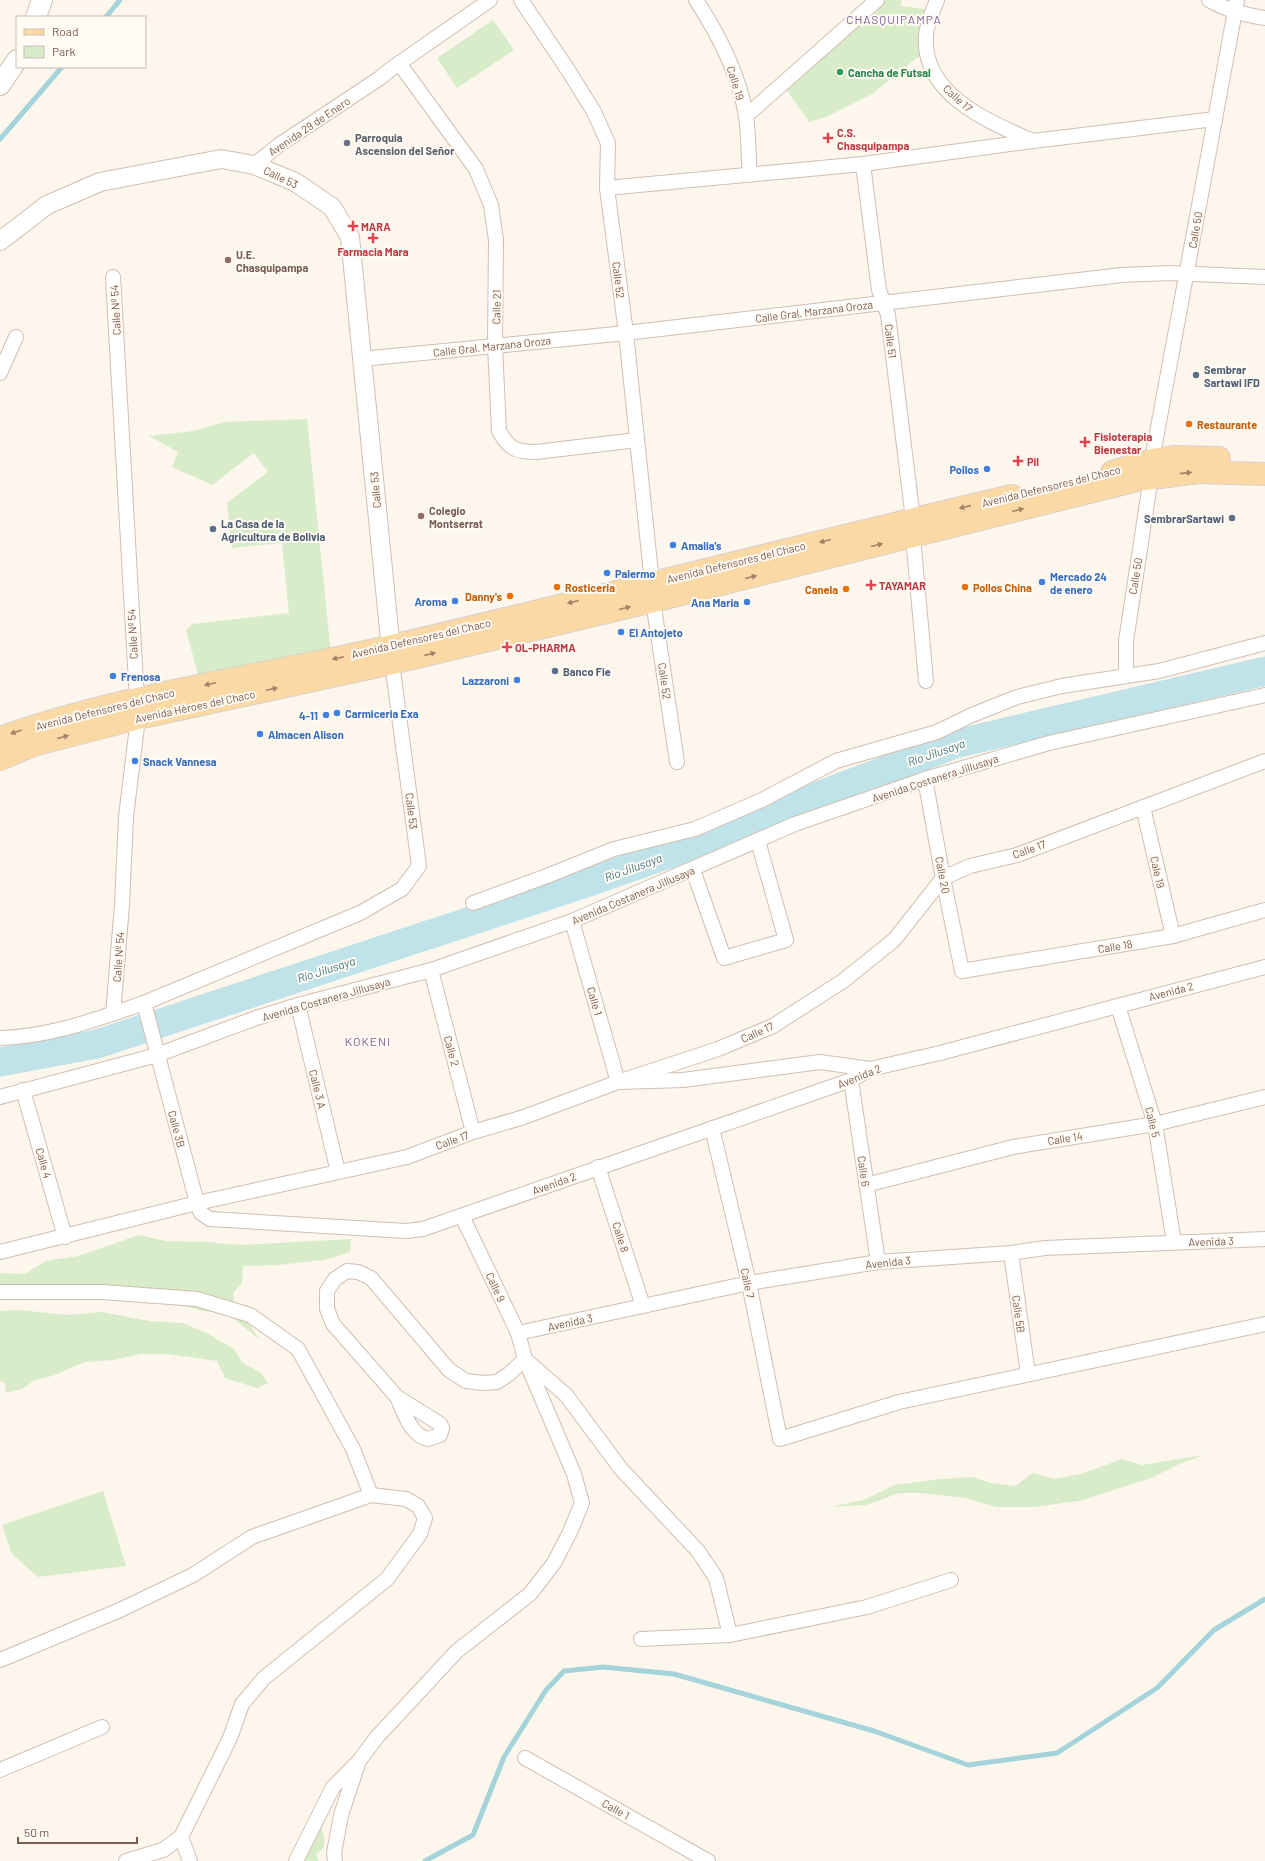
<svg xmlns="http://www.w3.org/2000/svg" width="1265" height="1861" font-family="Barlow,sans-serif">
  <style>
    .green { fill: #d8ecc9 }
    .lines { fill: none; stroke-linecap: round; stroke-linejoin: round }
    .stream { stroke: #a5d3da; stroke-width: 5 }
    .river { stroke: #bfe3e8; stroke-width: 29 }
    .minor-casing { stroke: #d1beb0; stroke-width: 16 }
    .tertiary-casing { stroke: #d1beb0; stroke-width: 20 }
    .secondary-casing { stroke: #d6c0b0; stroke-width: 22 }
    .primary-casing { stroke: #dad1cd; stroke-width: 24 }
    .minor { stroke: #fff; stroke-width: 14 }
    .tertiary { stroke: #fff; stroke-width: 18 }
    .secondary { stroke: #fff; stroke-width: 20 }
    .primary { stroke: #fbd9a5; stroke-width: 22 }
    .oneway { fill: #a18267 }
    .leisure-dot { fill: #2e9e5b; stroke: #fffaf3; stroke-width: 1.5 }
    .health-dot { fill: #e0444e; stroke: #fffaf3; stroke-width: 1.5 }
    .worship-dot { fill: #6b7280; stroke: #fffaf3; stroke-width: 1.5 }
    .education-dot { fill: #8d6e63; stroke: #fffaf3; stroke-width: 1.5 }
    .service-dot { fill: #5c6f8a; stroke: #fffaf3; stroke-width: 1.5 }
    .food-dot { fill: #e8710a; stroke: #fffaf3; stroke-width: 1.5 }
    .shop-dot { fill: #3f7fe0; stroke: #fffaf3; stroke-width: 1.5 }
    .labels { text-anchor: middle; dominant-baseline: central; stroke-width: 4; stroke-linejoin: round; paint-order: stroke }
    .leisure-label { font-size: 11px; font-weight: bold; fill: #27864d; stroke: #fffaf3; text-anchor: start }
    .street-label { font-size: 11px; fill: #7a5c4d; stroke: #fffaf3 }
    .health-label { font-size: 11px; font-weight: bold; fill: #be3a42; stroke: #fffaf3; text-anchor: start }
    .worship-label { font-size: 11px; font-weight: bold; fill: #5b616d; stroke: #fffaf3; text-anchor: start }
    .education-label { font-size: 11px; font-weight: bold; fill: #785e54; stroke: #fffaf3; text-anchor: start }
    .service-label { font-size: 11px; font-weight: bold; fill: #4e5e75; stroke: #fffaf3; text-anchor: start }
    .food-label { font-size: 11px; font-weight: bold; fill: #c56008; stroke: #fffaf3; text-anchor: start }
    .shop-label { font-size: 11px; font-weight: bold; fill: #366cbe; stroke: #fffaf3; text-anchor: start }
    .neighbourhood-label { font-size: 12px; letter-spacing: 1px; fill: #846695; stroke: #fffaf3 }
    .water-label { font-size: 12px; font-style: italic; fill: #437c86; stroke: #fffaf3 }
  </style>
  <rect width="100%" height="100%" fill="#fdf6ec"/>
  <!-- green -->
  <g class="green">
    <path d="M878,0H902L900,6L933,10L927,50L872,94L826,117L809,122L786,89Z"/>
    <path d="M493,20L514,50L457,88L437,58Z"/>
    <path d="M307,419L331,654L200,682L186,630L192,624L289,613L282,543L232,548L227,503L268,472L254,453L212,485L172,467L178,452L149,436L193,431L225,422Z"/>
    <path d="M139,1235L166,1241L208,1242L242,1245L351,1239L350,1252L324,1260L278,1265L243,1266L242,1283L233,1293L234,1301L260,1340L226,1312H208L139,1296L0,1288V1273L25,1274L46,1261L78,1256Z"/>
    <path d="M19,1310L67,1315L102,1312L149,1321L182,1323L207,1333L234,1349L242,1362L261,1373L268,1383L257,1388L225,1378L217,1361L168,1354H141L113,1360L85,1362L52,1376L35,1380L22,1389L6,1393L5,1383L0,1381V1311Z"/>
    <path d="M1204,1455L1179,1464L1151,1478L1079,1501L1033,1507H996L966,1498L922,1493H899L867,1505L829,1507L864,1500L894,1485L941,1479L972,1477L991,1483L1015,1486L1033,1473L1053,1479L1081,1474L1122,1459L1142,1465Z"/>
    <path d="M103,1491L126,1566L38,1577L12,1554L2,1525Z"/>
    <path d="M321,1824L322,1825C321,1833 327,1840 323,1848C322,1851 318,1852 316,1855L319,1861H304L315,1833Z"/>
  </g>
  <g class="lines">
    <!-- stream -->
    <g class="stream">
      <path d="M106,17L120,0"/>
      <path d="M0,139L62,67"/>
      <path d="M425,1861L473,1835L504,1757L546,1690L564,1671L603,1667L674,1674L874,1731L968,1765L1057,1753L1157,1688L1214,1630L1265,1599"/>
    </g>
    <!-- river -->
    <path class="river" d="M0,1062L97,1044L592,881L691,846L770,814L955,744L1265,671"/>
    <!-- minor casing -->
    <g class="minor-casing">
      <g id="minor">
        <path d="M521,0L568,70L594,112L608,143L607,188L626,333L652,583"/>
        <path d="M696,0C719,35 739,74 746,116C749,135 748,155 750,175"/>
        <path d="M937,0C933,11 927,23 926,35C921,94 989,122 1033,141"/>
        <path d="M1209,0C1226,10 1245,15 1265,18"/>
        <path d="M399,63L476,169L491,205L496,240L495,346L499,431C509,449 516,452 536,452L637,440"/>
        <path d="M746,116L877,0"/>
        <path d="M863,164L879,290L888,315L913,519"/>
        <path d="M254,165L279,145L380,78L391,69L490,0"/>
        <path d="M607,188L863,164L1033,141L1215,119"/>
        <path d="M113,277L138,718L126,817L122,905L113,1014"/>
        <path d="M362,359L626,333L1122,275L1170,273L1265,277"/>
        <path d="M0,373L16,337"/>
        <path d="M1152,460L1237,0"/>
        <path d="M913,537L926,681"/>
        <path d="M653,601L677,762"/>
        <path d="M392,663L419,866L402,889L360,913L144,1003L197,1203L201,1213L210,1219L406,1231L423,1229L851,1080L870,1069L940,1053L1265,967"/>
        <path d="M1126,676V641L1151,477"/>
        <path d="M925,779L943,878L962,971L1173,936L1265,910"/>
        <path d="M1143,807L1173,936"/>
        <path d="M693,870L724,958L786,940L758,841"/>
        <path d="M473,903L547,876L614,849L695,829L762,800L836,761L937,732L972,715L1017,697L1062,686L1159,671L1265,643"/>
        <path d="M572,921L618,1082L683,1080L820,1062L870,1069"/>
        <path d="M431,970L473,1132"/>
        <path d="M298,1005L338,1172"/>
        <path d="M1118,1006L1155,1124L1174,1242"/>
        <path d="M0,1038C50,1037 97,1019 144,1003"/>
        <path d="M851,1080L878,1262"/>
        <path d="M23,1090L65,1237"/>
        <path d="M0,1097L157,1055L256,1018L298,1005L431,970L572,921L795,824L925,779L1049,743L1265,695"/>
        <path d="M712,1128L749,1283L780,1439L899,1402L1265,1324"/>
        <path d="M598,1167L643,1306"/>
        <path d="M866,1185L1013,1147L1155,1124L1265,1097"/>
        <path d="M0,1252L197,1203L407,1157L473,1132L521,1118L618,1082L718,1049L773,1026L843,981L894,940L943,878L970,866L1017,855L1265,761"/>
        <path d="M1011,1253L1028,1374"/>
        <path d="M0,1292H102L197,1299L250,1315L298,1349L353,1449L371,1495"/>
        <path d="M518,1333L749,1283L878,1262L1011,1253L1045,1248L1265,1239"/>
        <path d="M528,1362L566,1395L621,1469L698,1551L716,1578L730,1635"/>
        <path d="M397,1397C404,1412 410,1435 428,1439L440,1435L442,1428L440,1424L397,1397L333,1324L327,1309V1291L335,1279L347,1271L358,1272L371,1278L449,1370L466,1381L483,1383L497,1382L509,1374L525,1359"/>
        <path d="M641,1639L730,1635L867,1607L951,1580"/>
        <path d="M0,1660L120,1610L193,1575L252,1537L371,1495L406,1499L418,1506L425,1518L420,1534L387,1579L264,1678L242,1704L230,1738L181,1837L163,1850L126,1861"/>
        <path d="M525,1758L708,1861"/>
        <path d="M0,1770L102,1727"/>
        <path d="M181,1837L190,1861"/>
        <path d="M296,1861L333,1787L357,1763"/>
        <path d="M335,1861L334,1853L341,1815L359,1761L377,1737L457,1651L530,1594L554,1563L570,1532L582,1503L574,1474L525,1359L518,1333L462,1216"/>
      </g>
    </g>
    <!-- tertiary casing -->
    <g class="tertiary-casing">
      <path id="tertiary" d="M0,241L47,205L100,182L221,159L254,165L295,182L332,207L350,237L392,660"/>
    </g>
    <!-- secondary casing -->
    <g class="secondary-casing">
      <g id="secondary">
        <path d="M36,17L42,0"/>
        <path d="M0,85L17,60"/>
      </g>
    </g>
    <!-- primary casing -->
    <g class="primary-casing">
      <g id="primary">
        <path d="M1112,472L1152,460L1176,457L1219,458"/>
        <path d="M0,738C127,693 261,677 392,646C599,598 805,544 1012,496"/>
        <path d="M0,759L33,745L138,718L392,663L653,601L1137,480L1198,472L1265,474"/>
      </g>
    </g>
    <!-- minor -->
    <use href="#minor" class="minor"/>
    <!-- tertiary -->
    <use href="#tertiary" class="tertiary"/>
    <!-- secondary -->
    <use href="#secondary" class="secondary"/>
    <!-- primary -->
    <use href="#primary" class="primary"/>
  </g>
  <!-- one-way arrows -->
  <defs><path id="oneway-solid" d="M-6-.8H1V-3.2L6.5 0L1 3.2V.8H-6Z"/></defs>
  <g class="oneway">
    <use href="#oneway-solid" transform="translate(1186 473) rotate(-6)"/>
    <use href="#oneway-solid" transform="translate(965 507) rotate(167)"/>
    <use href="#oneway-solid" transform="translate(1018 510) rotate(-14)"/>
    <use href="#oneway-solid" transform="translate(825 541) rotate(166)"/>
    <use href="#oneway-solid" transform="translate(877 545) rotate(-14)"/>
    <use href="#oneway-solid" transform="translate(751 577) rotate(-14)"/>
    <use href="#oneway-solid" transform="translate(573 602) rotate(166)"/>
    <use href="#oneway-solid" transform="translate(625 608) rotate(-14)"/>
    <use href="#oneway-solid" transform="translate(430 654) rotate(-14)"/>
    <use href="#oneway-solid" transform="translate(338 658) rotate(168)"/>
    <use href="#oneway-solid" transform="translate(210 684) rotate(168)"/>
    <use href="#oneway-solid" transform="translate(272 689) rotate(-12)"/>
    <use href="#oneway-solid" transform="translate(16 732) rotate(161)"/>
    <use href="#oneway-solid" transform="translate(63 737) rotate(-15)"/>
  </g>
  <!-- markers -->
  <circle class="leisure-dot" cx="840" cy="72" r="4"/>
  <g class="health-dot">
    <path d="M826 132h4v4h4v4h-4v4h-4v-4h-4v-4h4z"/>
    <path d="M351 220h4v4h4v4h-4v4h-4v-4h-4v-4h4z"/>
    <path d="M371 232h4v4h4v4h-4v4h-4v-4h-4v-4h4z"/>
    <path d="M1083 436h4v4h4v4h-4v4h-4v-4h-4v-4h4z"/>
    <path d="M1016 455h4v4h4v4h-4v4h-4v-4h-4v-4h4z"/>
    <path d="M869 579h4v4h4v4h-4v4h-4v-4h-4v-4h4z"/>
    <path d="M505 641h4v4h4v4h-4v4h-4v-4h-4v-4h4z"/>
  </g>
  <circle class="worship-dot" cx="347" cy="143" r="4"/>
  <g class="education-dot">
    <circle cx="228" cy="260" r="4"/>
    <circle cx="421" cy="516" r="4"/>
  </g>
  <g class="service-dot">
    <circle cx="1196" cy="375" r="4"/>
    <circle cx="1232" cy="518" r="4"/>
    <circle cx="213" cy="529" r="4"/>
    <circle cx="555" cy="671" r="4"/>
  </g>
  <g class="food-dot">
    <circle cx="1189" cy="424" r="4"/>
    <circle cx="557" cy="587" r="4"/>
    <circle cx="965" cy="587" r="4"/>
    <circle cx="846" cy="589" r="4"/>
    <circle cx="510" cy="596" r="4"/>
  </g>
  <g class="shop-dot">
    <circle cx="987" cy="469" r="4"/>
    <circle cx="673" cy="545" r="4"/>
    <circle cx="607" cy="573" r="4"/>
    <circle cx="1042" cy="582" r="4"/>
    <circle cx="455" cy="601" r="4"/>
    <circle cx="747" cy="602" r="4"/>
    <circle cx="621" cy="632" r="4"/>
    <circle cx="113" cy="676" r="4"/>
    <circle cx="517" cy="680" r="4"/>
    <circle cx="337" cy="713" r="4"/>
    <circle cx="326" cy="715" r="4"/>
    <circle cx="260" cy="734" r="4"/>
    <circle cx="135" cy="761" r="4"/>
  </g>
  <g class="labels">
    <!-- leisure labels -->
    <g class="leisure-label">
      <text x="848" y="72">Cancha de Futsal</text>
    </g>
    <!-- street labels -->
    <g class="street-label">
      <text transform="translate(736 83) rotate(73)">Calle 19</text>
      <text transform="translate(958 98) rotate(42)">Calle 17</text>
      <text transform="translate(309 126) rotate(-34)">Avenida 29 de Enero</text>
      <text transform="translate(281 177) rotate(25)">Calle 53</text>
      <text transform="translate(1195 230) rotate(-80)">Calle 50</text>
      <text transform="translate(619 280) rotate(83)">Calle 52</text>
      <text transform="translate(496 307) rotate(-89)">Calle 21</text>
      <text transform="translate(115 310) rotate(-93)">Calle Nº 54</text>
      <text transform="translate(814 311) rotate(-7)">Calle Gral. Marzana Oroza</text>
      <text transform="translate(891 341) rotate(83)">Calle 51</text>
      <text transform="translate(492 346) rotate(-6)">Calle Gral. Marzana Oroza</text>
      <text transform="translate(1051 486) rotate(-14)">Avenida Defensores del Chaco</text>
      <text transform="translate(375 490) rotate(-95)">Calle 53</text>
      <text transform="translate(736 562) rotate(-14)">Avenida Defensores del Chaco</text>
      <text transform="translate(1135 576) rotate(-81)">Calle 50</text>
      <text transform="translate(132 634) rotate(-93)">Calle Nº 54</text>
      <text transform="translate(421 638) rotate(-13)">Avenida Defensores del Chaco</text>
      <text transform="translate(665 681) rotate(82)">Calle 52</text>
      <text transform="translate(195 706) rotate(-12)">Avenida Héroes del Chaco</text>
      <text transform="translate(105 709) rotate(-14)">Avenida Defensores del Chaco</text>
      <text transform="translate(935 778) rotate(-18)">Avenida Costanera Jillusaya</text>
      <text transform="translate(412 811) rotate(83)">Calle 53</text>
      <text transform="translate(1029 849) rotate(-20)">Calle 17</text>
      <text transform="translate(1158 872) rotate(77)">Cale 19</text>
      <text transform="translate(943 875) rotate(79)">Calle 20</text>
      <text transform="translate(633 895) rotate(-23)">Avenida Costanera Jillusaya</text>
      <text transform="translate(1115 946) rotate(-9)">Calle 18</text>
      <text transform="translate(118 957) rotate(-86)">Calle Nº 54</text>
      <text transform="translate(1171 991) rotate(-15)">Avenida 2</text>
      <text transform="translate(326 999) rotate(-16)">Avenida Costanera Jillusaya</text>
      <text transform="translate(595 1001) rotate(74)">Calle 1</text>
      <text transform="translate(757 1032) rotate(-24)">Calle 17</text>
      <text transform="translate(452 1051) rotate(75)">Calle 2</text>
      <text transform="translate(859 1076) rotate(-22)">Avenida 2</text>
      <text transform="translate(318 1089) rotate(76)">Calle 3 A</text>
      <text transform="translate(1153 1122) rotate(76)">Calle 5</text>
      <text transform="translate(177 1129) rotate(75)">Calle 3B</text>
      <text transform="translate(1065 1138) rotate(-9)">Calle 14</text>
      <text transform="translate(452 1140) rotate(-20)">Calle 17</text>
      <text transform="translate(44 1163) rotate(74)">Calle 4</text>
      <text transform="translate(864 1171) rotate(81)">Calle 6</text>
      <text transform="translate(554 1183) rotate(-20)">Avenida 2</text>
      <text transform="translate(621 1237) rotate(72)">Calle 8</text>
      <text transform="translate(1211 1241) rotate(-2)">Avenida 3</text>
      <text transform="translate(888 1262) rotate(-6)">Avenida 3</text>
      <text transform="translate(748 1283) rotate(78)">Calle 7</text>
      <text transform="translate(496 1287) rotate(65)">Calle 9</text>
      <text transform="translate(1019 1314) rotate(82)">Calle 5B</text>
      <text transform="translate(570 1322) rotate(-12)">Avenida 3</text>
      <text transform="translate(616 1809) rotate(29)">Calle 1</text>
    </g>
    <!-- health labels -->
    <g class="health-label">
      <text x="837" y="132">C.S.<tspan x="837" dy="13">Chasquipampa</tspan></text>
      <text x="361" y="226">MARA</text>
      <text x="373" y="251" text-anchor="middle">Farmacia Mara</text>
      <text x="1094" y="436">Fisioterapia<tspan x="1094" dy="13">Bienestar</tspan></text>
      <text x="1027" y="461">Pil</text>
      <text x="879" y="585">TAYAMAR</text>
      <text x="515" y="647">OL-PHARMA</text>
    </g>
    <!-- worship labels -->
    <g class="worship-label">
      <text x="355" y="137">Parroquia<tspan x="355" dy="13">Ascension del Señor</tspan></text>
    </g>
    <!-- education labels -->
    <g class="education-label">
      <text x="236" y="254">U.E.<tspan x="236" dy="13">Chasquipampa</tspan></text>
      <text x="429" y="510">Colegio<tspan x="429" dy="13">Montserrat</tspan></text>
    </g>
    <!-- service labels -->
    <g class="service-label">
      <text x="1204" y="369">Sembrar<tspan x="1204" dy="13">Sartawi IFD</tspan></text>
      <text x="1224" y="518" text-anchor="end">SembrarSartawi</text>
      <text x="221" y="523">La Casa de la<tspan x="221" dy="13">Agricultura de Bolivia</tspan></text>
      <text x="563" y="671">Banco Fie</text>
    </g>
    <!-- food labels -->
    <g class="food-label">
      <text x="1197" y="424">Restaurante</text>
      <text x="565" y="587">Rosticeria</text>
      <text x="973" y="587">Pollos China</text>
      <text x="838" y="589" text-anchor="end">Canela</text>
      <text x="502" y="596" text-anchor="end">Danny's</text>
    </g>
    <!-- shop labels -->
    <g class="shop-label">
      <text x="979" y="469" text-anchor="end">Pollos</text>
      <text x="681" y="545">Amalia's</text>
      <text x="615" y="573">Palermo</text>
      <text x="1050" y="576">Mercado 24<tspan x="1050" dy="13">de enero</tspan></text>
      <text x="447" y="601" text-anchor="end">Aroma</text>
      <text x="739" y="602" text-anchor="end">Ana Maria</text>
      <text x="629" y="632">El Antojeto</text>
      <text x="121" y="676">Frenosa</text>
      <text x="509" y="680" text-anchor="end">Lazzaroni</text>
      <text x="345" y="713">Carmiceria Exa</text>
      <text x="318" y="715" text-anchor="end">4-11</text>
      <text x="268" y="734">Almacen Alison</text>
      <text x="143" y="761">Snack Vannesa</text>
    </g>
    <!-- neighbourhood labels -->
    <g class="neighbourhood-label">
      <text x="894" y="19">CHASQUIPAMPA</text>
      <text x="368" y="1041">KOKENI</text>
    </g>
    <!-- water labels -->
    <g class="water-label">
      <text transform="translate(936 752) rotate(-19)">Río Jilusaya</text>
      <text transform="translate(633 867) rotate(-20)">Río Jilusaya</text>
      <text transform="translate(326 969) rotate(-18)">Río Jilusaya</text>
    </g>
  </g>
  <!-- legend -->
  <rect x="16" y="16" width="130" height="52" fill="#fffaf3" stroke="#cabbb1"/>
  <rect x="24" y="29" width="20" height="6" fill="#fbd9a5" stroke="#cabbb1"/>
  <text x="52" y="36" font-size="12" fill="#7a5c4d">Road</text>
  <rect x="24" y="46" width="20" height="12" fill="#d8ecc9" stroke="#cabbb1"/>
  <text x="52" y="56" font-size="12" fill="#7a5c4d">Park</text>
  <!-- scale -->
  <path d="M18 1837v6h119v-6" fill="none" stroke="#7a5c4d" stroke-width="2"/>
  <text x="24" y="1837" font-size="12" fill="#7a5c4d" stroke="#fffaf3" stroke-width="3" paint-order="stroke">50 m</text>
</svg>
